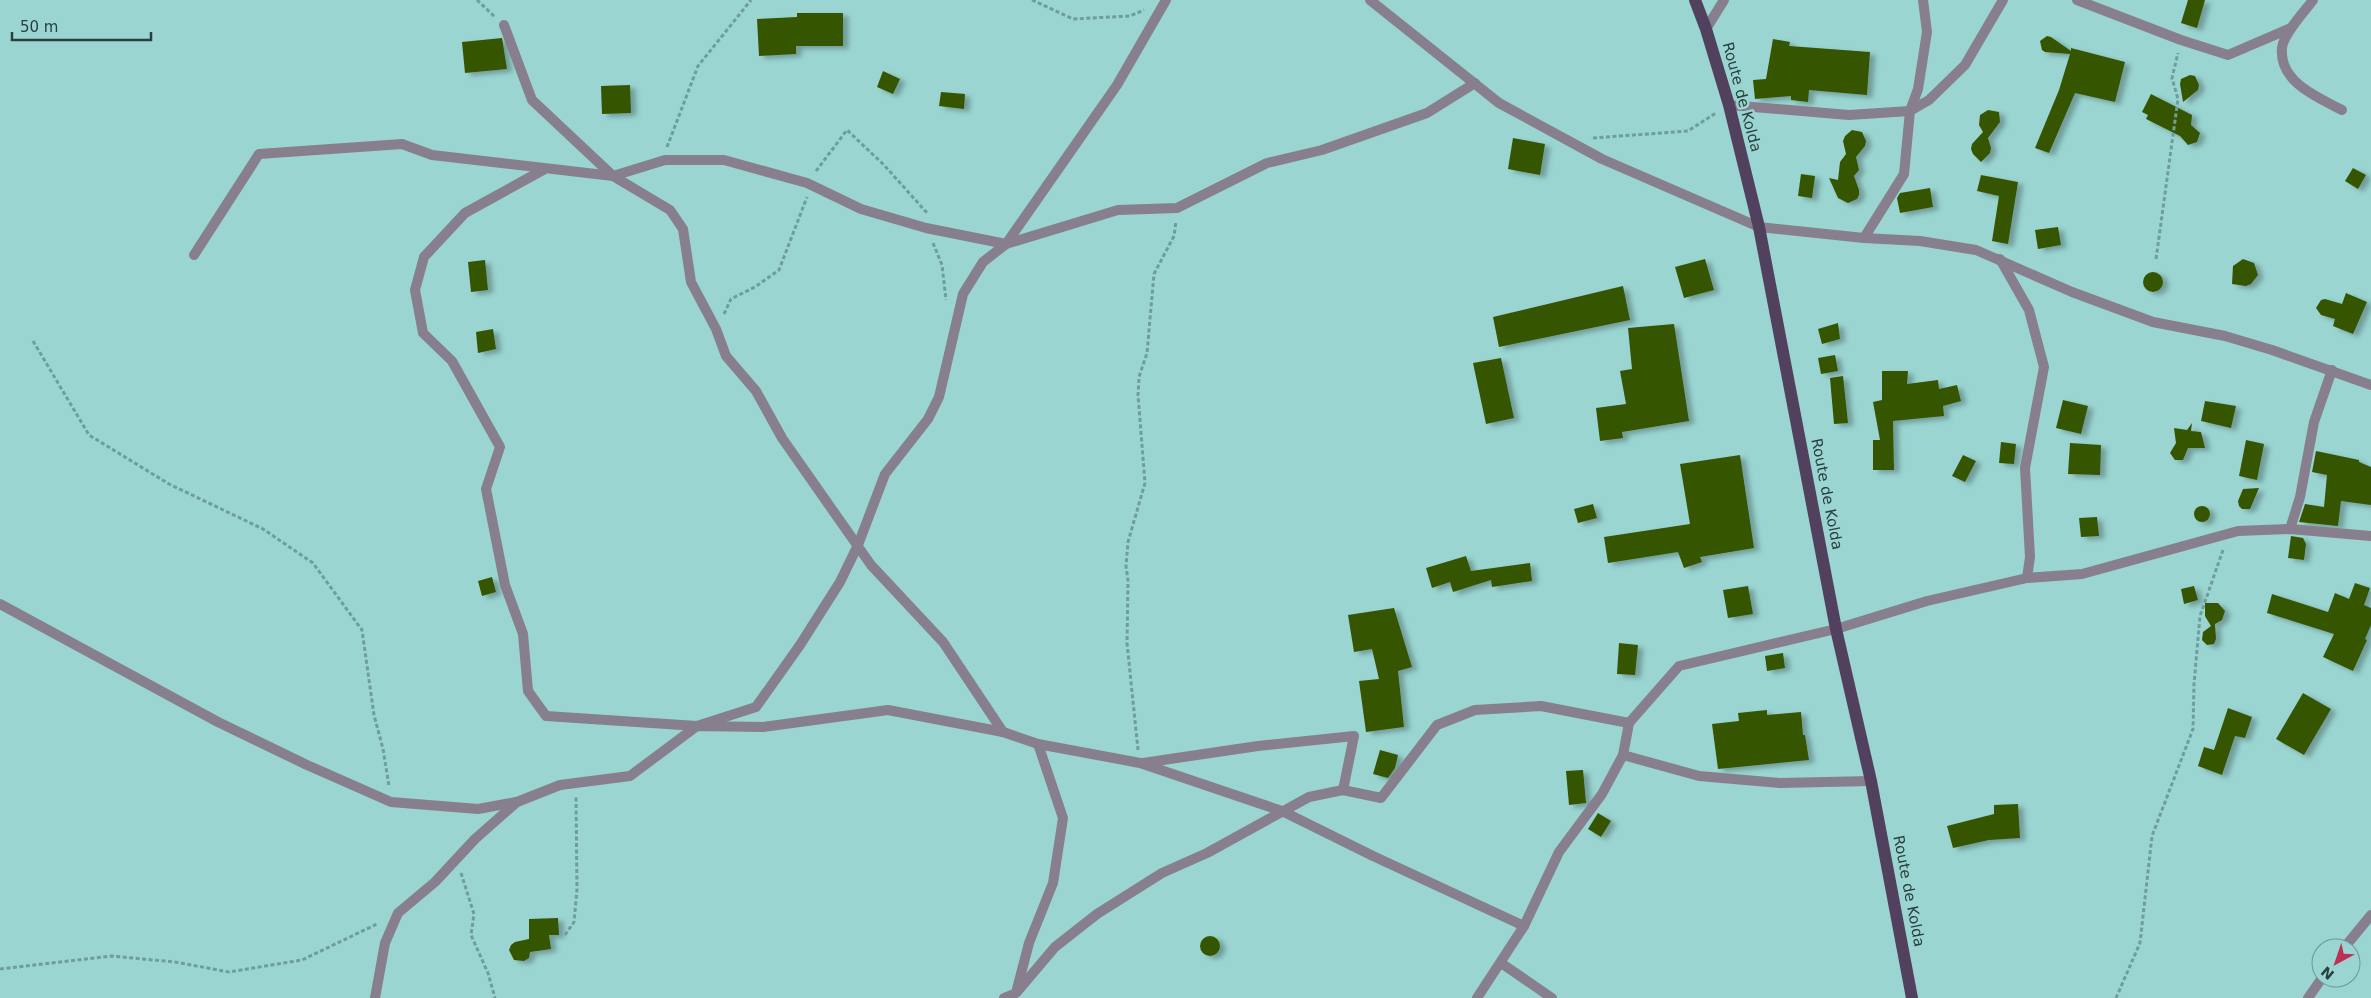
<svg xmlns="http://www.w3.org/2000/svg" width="2371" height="998" font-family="'DejaVu Sans',sans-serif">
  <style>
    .building { fill: #365504; filter: url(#shadow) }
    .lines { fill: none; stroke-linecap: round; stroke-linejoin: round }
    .path { stroke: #6f9d99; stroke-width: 3; stroke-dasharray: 4 2.5; stroke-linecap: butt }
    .minor { stroke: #877e8e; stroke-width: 10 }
    .primary { stroke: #52415e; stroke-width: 12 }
    .labels { text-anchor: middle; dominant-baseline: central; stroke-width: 5; stroke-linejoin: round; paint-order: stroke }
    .street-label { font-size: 15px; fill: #28403e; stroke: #9ad5d1 }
  </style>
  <defs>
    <filter id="shadow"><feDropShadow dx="5.5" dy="3" stdDeviation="2.5" flood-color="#0004"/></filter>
  </defs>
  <rect width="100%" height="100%" fill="#9ad5d1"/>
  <!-- building -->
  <g class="building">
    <path d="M2188,0H2205L2197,28L2181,23Z"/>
    <path d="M797,13H843V46H796V54L759,56L757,19L797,17Z"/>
    <path d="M2047,36L2051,37L2071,51V48L2125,62L2115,102L2075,93L2049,153L2035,148L2059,90L2070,54L2045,52L2042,50L2040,41Z"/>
    <path d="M502,38L507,69L465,73L462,42Z"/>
    <path d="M1773,39L1790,42L1789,46L1870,52L1867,95L1809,90L1808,102L1791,100V96L1755,99L1753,80L1766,79Z"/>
    <path d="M883,71L900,79L893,94L877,87Z"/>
    <path d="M2190,75L2195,76L2199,85L2198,90L2183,102L2180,84L2181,79Z"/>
    <path d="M630,85L631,113L602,114L601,86Z"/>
    <path d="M941,92L965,94L964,109L939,106Z"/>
    <path d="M2151,94L2192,115L2191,125L2200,133L2197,142L2188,145L2180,136L2146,119L2148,115L2142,112Z"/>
    <path d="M1988,110L1999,112L2000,122L1988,138L1991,148L1990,153L1981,162L1973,154L1971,149L1972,144L1983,132L1979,125L1980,115Z"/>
    <path d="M1852,130L1862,132L1866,141L1865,146L1856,157L1859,170L1854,176L1859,190V195L1857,199L1848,203L1838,198L1829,178L1838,180L1840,162L1846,154L1843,141L1845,136Z"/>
    <path d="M1513,138L1545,144L1540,175L1508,169Z"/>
    <path d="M2353,168L2366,175L2358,189L2345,181Z"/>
    <path d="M1801,174L1815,176L1812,198L1798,196Z"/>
    <path d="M1981,175L2018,182L2008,244L1992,241L1999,196L1977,191Z"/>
    <path d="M1930,188L1933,207L1900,213L1897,198L1900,193Z"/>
    <path d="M2058,227L2061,245L2038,249L2035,230Z"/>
    <path d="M1705,259L1714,290L1684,298L1675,267Z"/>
    <path d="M2243,259L2254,263L2258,275L2251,284L2246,286L2232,284L2233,266Z"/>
    <path d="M485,260L488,290L471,292L468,262Z"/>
    <circle cx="2153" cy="282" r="10"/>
    <path d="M1623,286L1630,320L1499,347L1493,317Z"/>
    <path d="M2346,293L2367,302L2353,334L2333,326L2335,319L2321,315L2316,308L2321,300L2325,299L2342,304Z"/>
    <path d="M1838,323L1840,339L1822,344L1818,329Z"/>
    <path d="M1674,324L1689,421L1622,432L1623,438L1600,441L1596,408L1626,404L1620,371L1632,369L1628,328Z"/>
    <path d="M493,329L496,349L478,353L476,332Z"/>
    <path d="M1835,355L1838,371L1821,374L1818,358Z"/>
    <path d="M1501,358L1514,418L1486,424L1473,363Z"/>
    <path d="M1882,371H1908L1907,384L1938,380L1939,389L1957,385L1961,401L1943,406L1944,416L1893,421L1894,470H1873V440H1880L1873,402L1882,400Z"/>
    <path d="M1843,376L1848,423L1834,424L1830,378Z"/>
    <path d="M2063,400L2088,406L2081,434L2056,428Z"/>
    <path d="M2205,401L2236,406L2231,428L2201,421Z"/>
    <path d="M2192,423L2191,431L2201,432L2205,448H2188L2183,460H2175L2170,453L2176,443L2174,428L2187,430Z"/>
    <path d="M2246,440L2264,444L2257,480L2239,476Z"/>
    <path d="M2001,442L2016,444L2014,464L1999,463Z"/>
    <path d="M2070,443L2101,445L2100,475L2068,474Z"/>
    <path d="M2316,451L2359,460V462L2371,467V505L2341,501L2338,526L2299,522L2305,504L2324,507L2327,475L2312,472Z"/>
    <path d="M1740,455L1754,548L1700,557L1702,562L1684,568L1678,552L1608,563L1604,537L1690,524L1680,464Z"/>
    <path d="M1963,455L1976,461L1965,482L1952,476Z"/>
    <path d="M2259,488L2250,509H2242L2239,506L2238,501L2243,489Z"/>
    <path d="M1593,504L1597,518L1578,523L1574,509Z"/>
    <circle cx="2202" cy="514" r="8"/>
    <path d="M2097,517L2099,536L2081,537L2079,518Z"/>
    <path d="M2291,536L2303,538L2306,544L2304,560L2288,558Z"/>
    <path d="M1466,556L1471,571L1530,563L1532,581L1492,587L1491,580L1453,592L1450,582L1432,588L1426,568Z"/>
    <path d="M492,577L496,592L482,596L478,581Z"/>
    <path d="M2355,583L2370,588L2364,605L2371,608V625L2365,639L2367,640L2353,671L2323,657L2334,634L2267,613L2272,594L2328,612L2335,593L2349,599Z"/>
    <path d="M1748,586L1753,614L1728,618L1723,590Z"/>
    <path d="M2194,586L2198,600L2184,604L2181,589Z"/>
    <path d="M2205,603H2218L2225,611L2222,620L2215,624L2216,639L2214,644L2207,645L2202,640L2203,632L2211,626L2205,616Z"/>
    <path d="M1394,608L1412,667L1398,671L1404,727L1366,732L1359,681L1379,679L1372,649L1354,652L1348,615Z"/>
    <path d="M1619,643L1638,645L1635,675L1617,674Z"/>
    <path d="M1783,653L1785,668L1767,671L1765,656Z"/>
    <path d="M2303,693L2331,709L2304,755L2276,739Z"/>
    <path d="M2228,708L2252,717L2245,738L2235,736L2222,775L2198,766L2204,747L2214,750Z"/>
    <path d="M1767,710V715L1801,712L1803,735H1805L1809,760L1718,769L1712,724L1739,721L1738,713Z"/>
    <path d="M1380,750L1398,755L1395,768L1388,778L1373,774Z"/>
    <path d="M1583,770L1586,803L1569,805L1566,771Z"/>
    <path d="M2018,804L2020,838L1989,840L1953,848L1947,826L1994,814V805Z"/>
    <path d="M1598,813L1611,821L1601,837L1588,829Z"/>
    <path d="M558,918L559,935H549L551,949L530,952L529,958L524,961L514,960L509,950L511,945L515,942L529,939V919Z"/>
    <circle cx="1210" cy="946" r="10"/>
  </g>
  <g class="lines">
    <!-- path -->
    <g class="path">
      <path d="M477,0L495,17"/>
      <path d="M1032,0L1073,19L1130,16L1144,10"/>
      <path d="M1593,138L1688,131L1716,113"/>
      <path d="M667,147L698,66L751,0"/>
      <path d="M816,171L847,130L884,165L928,214"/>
      <path d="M933,243L942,265L946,300"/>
      <path d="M2156,259L2178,99L2172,78L2178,53"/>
      <path d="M724,314L731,299L755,287L779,270L807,197"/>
      <path d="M33,341L89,435L169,484L263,529L313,563L362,630L374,715L383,749L389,786"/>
      <path d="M1138,750L1127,643L1128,581L1126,566L1128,542L1145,483L1138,395L1139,377L1147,353L1154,274L1174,236L1176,221"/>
      <path d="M461,873L474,914L471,935L488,973L495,998"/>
      <path d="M565,935L574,922L577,889L576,796"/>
      <path d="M0,969L111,956L175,962L229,972L302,960L377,924"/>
      <path d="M2116,998L2140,943L2152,836L2193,729L2194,684L2200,616L2223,550"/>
    </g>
    <!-- minor -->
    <g class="minor">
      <path d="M1370,0L1499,103L1602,159L1759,227L1864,238L1920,241L1976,250L2072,292L2153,322L2225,336L2272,350L2371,385"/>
      <path d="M2077,0L2181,40L2228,55L2291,28"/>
      <path d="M2313,0C2305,11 2283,34 2282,48C2279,82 2317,97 2342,110"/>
      <path d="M504,25L532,100L613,176L670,210L683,229L691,282L716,329L726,356L756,391L782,438L871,565L943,642L1003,732"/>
      <path d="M1706,29L1724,0"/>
      <path d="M1729,105L1849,115L1910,111L1929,100L1965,65L2003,0"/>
      <path d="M543,170L465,213L424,257L415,290L423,333L452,361L500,447L486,489L505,585L523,634L528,691L546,716L697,726L756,707L800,645L840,582L858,545L885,474L928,419L939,397L963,294L983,262L1006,244L1117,85L1166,0"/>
      <path d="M1864,238L1904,174L1910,111L1918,89L1927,32L1923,0"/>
      <path d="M194,255L259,154L402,144L432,155L613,176L665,160H724L807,183L861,209L926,228L1006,244L1118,210L1177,208L1267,163L1322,150L1427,113L1475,83"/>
      <path d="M2000,259L2029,310L2044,367L2025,468L2030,557L2027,578"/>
      <path d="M2290,529L2300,497L2314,422L2332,370"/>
      <path d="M0,604L218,722L307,765L391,802L478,809L516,802"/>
      <path d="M1623,755L1699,776L1780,783L1871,781"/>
      <path d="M1143,763L1258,746L1354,736L1343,790L1381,798L1437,725L1475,710L1541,706L1629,723"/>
      <path d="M2344,948L2371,915"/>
      <path d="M1501,963L1552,998"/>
      <path d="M1017,989L1029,943L1053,883L1063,818L1038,744"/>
      <path d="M375,998L385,943L398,913L435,882L475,839L517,802L560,785L630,776L697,726L763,727L888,710L1003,732L1038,744L1140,763L1282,811L1373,856L1524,926"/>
      <path d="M1004,998L1016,993L1055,947L1097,914L1162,873L1207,853L1309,797L1343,790"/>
      <path d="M1477,998L1524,926L1559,852L1602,794L1623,755L1629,723L1679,666L1836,629L1927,601L2027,578L2082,574L2238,531L2290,529L2371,536"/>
      <path d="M2308,998L2322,978"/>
    </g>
    <!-- primary -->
    <path class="primary" d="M1695,0L1706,29L1729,105L1759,227L1836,629L1871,781L1912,998"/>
  </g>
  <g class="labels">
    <!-- street labels -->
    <g class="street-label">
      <text transform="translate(1742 97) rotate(75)">Route de Kolda</text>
      <text transform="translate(1827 494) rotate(79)">Route de Kolda</text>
      <text transform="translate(1909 891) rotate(79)">Route de Kolda</text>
    </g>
  </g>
  <!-- north arrow -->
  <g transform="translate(2336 963) rotate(220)"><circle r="24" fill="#9ad5d1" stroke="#6c9996"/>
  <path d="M0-4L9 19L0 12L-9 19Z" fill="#bf2f55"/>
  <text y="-8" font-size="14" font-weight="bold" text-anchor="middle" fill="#28403e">N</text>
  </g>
  <!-- scale -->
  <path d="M12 32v8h139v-8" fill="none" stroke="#28403e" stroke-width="2.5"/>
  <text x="20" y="32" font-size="15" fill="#28403e" stroke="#9ad5d1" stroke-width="4" paint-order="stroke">50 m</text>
</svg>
